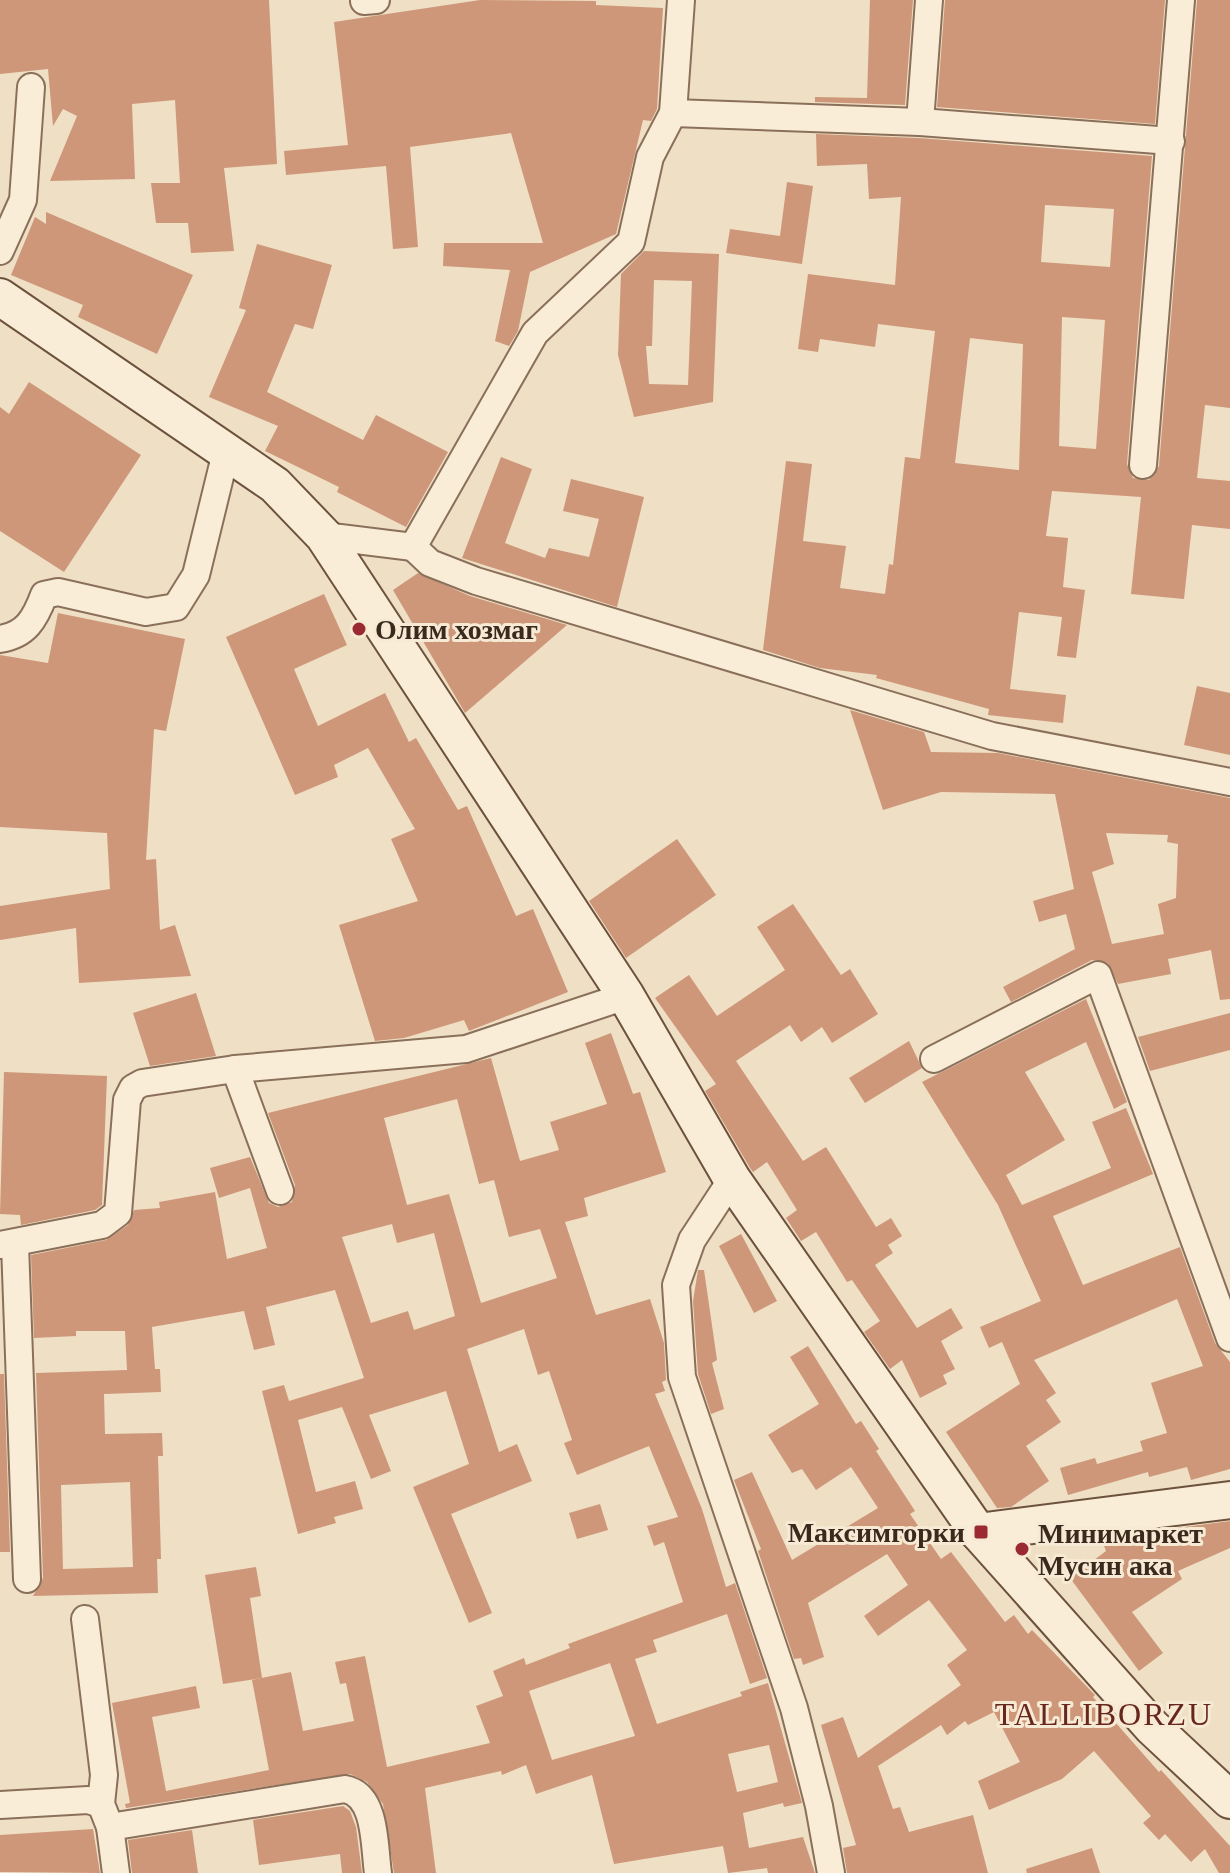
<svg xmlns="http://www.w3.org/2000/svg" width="1230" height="1873" font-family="'Times New Roman',serif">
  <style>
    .building { fill: #ce9779; fill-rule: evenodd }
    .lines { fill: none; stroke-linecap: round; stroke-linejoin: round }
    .street-casing { stroke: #8a705a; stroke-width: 30 }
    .secondary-casing { stroke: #6c513d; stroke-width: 40 }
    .street { stroke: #faedd8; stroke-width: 26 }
    .secondary { stroke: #faedd8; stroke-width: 36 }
    .poi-dot { fill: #9b2931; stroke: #f6ead4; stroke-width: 3 }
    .labels { text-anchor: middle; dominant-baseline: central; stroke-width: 6; stroke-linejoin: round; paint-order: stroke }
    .poi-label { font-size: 28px; font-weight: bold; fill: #3a2a1e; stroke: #f6ead4; text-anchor: start }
    .quarter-label { font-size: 32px; letter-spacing: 2px; fill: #68271d; stroke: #f6ead4 }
  </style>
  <rect width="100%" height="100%" fill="#efdfc4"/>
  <!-- building -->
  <g class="building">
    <path d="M0,0H269L277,164L224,168L234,251L191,253L188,223H156L151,183H180L175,100L132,104L135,179L50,181L77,116L63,109L53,126L48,69L0,74Z"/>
    <path d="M480,0L596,1V5L663,8L657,109L651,121L643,120L616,234L530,272L518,331L509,346L495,341L510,270L443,266L444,243H543L511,133L410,147L418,247L393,249L386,166L286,175L284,151L348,145L334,22Z"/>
    <path d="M870,0H913L905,105L815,102V97L867,98Z"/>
    <path d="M945,0H1165L1155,124L937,107Z"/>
    <path d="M1197,0H1230V408L1205,405L1197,478L1230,481V529L1192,525L1184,599L1131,594L1141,497L1052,491L1046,536L1068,538L1063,587L1085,590L1076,658L1057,656L1062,617L1019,612L1010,689L1066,695L1063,723L988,715L989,709L876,678L877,675L820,668L763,650L786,461L812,464L803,541L846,546L840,588L885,594L889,564L893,565L905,457L920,459L935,331L878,324L875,347L820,339L818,352L798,349L808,274L895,285L901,197L869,199L867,164L817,166L816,134L919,138L1152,156L1127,464L1133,478L1149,480L1159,466ZM1045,205L1114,209L1110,267L1041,262ZM1062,317L1105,320L1096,449L1059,446ZM970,338L1023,344L1019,470L955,463Z"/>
    <path d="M787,182L813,186L802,264L726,253L730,229L780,236Z"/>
    <path d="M46,212L193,275L157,354L78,317L83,305L11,275L35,217L46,224Z"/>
    <path d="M257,244L332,265L313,329L295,324L267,392L363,440L376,415L448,452L406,527L337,492L339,487L265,451L278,426L209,397L246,310L239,308Z"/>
    <path d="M644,251L719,254L713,402L634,417L618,355L621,274ZM654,280L692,281L688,385L649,384L646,346H652Z"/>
    <path d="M29,382L141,455L64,572L0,531V407L9,414Z"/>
    <path d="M501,457L532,469L505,543L545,558L549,548L589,557L599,519L563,511L571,479L644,497L617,607L462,558Z"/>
    <path d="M418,573L470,596L567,625L465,713L393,590Z"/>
    <path d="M324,594L347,645L294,669L318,726L385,693L409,742L416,738L458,810L467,806L516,916L533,909L568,992L469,1031L464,1020L404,1038L375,1041L339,925L418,901L391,839L415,829L368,748L334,765L338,777L295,795L226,637Z"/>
    <path d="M58,613L185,639L166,731L154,729L146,860L156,859L160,930L175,925L191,976L79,983L76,928L0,940V906L110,889L107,833L0,827V655L48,663Z"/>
    <path d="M1197,686L1230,693V755L1184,745Z"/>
    <path d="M850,710L924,732L931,752L998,753L1230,798V999L1220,1000L1211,950L1168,959L1171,974L1118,984L1108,963L1092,960L1011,1002L1003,987L1075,949L1066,914L1039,922L1033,901L1074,889L1055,794L941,792L883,810ZM1106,833L1168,835L1167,842L1178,844L1176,898L1158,904L1164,934L1112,944L1092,872L1114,864Z"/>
    <path d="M677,839L716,895L626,958L589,901Z"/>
    <path d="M793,904L841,975L850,969L878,1014L832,1043L822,1027L801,1042L790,1025L736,1061L803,1161L826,1147L876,1227L891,1218L902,1236L888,1245L893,1253L875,1265L917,1328L951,1308L963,1328L941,1341L955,1369L943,1375L947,1384L920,1398L902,1360L890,1369L864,1332L880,1321L852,1280L847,1282L816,1232L801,1241L786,1218L797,1210L767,1162L753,1172L750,1168L705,1091L716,1084L655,998L689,975L717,1016L785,970L757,927Z"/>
    <path d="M196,993L216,1056L150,1066L133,1013Z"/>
    <path d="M1086,999L1127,1102L1114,1109L1086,1042L1025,1072L1065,1140L1006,1175L1022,1205L1111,1168L1092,1122L1126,1108L1153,1174L1053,1216L1083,1285L1180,1247L1215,1343L1230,1362V1469L1191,1480L1187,1467L1149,1477L1148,1472L1068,1495L1060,1468L1095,1458L1097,1464L1143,1451L1140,1441L1167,1433L1151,1383L1203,1366L1177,1299L1034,1360L1056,1393L1046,1400L1061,1422L1026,1446L1049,1481L1011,1507L997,1508L946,1432L1020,1384L1002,1342L989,1348L980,1327L1041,1301L998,1205L922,1082Z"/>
    <path d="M1230,1013V1050L1150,1071L1138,1037Z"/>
    <path d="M611,1033L633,1094L640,1092L666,1172L584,1198L588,1216L565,1222L596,1315L650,1299L664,1343L666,1380L662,1382L665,1391L655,1394L702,1509L726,1587L735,1583L767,1678L750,1684L727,1614L653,1640L657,1652L635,1659L657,1724L742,1696L740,1692L768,1683L802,1803L784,1807L783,1803L743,1813L749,1848L803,1837L815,1873H768L767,1868L728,1873L723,1846L614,1864L592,1775L536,1794L526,1765L502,1775L501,1771L425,1788L436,1873H394L383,1804L367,1782L350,1774L126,1808L125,1804L130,1803L112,1703L196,1686L200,1708L152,1717L166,1791L269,1770L252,1680L291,1672L303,1731L354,1721L346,1683L340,1684L335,1662L365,1656L387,1767L490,1743L476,1706L503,1696L493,1671L524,1658L526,1665L570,1648L568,1644L683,1602L664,1542L654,1546L647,1526L678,1517L649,1446L577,1475L564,1443L572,1440L549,1371L538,1375L524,1329L467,1349L499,1452L517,1444L532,1481L451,1514L492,1613L469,1623L413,1487L469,1464L446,1391L369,1415L391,1471L371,1479L342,1407L298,1420L316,1492L355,1481L363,1509L334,1517L336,1523L298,1534L262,1391L284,1385L289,1401L364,1378L335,1290L266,1307L275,1345L254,1350L244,1311L152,1327L155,1369H160L161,1392L104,1394L105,1434L162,1433L163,1456H158L161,1559H157L158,1593L33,1596L43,1578L36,1373L127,1370L125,1331H76V1336L34,1338L31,1255L106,1240L128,1225L134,1210L160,1208L159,1202L215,1192L227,1259L267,1248L250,1188L219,1198L210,1168L250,1157L269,1203L278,1207L292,1202L295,1185L268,1113L491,1058L520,1161L559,1150L550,1122L607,1104L585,1043ZM457,1099L479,1184L494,1180L509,1237L540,1229L557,1278L481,1303L449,1194L407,1205L384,1118ZM392,1224L397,1243L434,1233L455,1316L414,1330L408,1311L371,1323L342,1237ZM130,1482L133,1567L63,1569L61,1485ZM610,1663L635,1736L552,1760L529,1691ZM769,1745L778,1782L737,1792L728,1754Z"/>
    <path d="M909,1041L922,1068L865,1103L849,1078Z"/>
    <path d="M4,1072L107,1076L102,1205L95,1210L21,1225L20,1215L0,1214Z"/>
    <path d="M741,1234L777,1301L754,1313L719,1246Z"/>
    <path d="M698,1270H704L717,1360L712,1363L724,1409L711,1414L698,1374L693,1301Z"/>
    <path d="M808,1346L856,1424L861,1421L879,1449L876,1451L915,1511L910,1514L941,1559L951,1552L1005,1622L1014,1615L1028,1634L1032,1630L1095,1695L1093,1697L1159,1772L1161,1770L1230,1846V1873H1219L1205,1849L1191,1862L1165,1834L1159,1840L1143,1823L1151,1816L1094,1751L1062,1779L989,1810L978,1781L1020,1762L994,1712L968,1725L965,1721L947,1735L941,1725L878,1766L893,1809L900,1807L909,1832L973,1815L988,1873H847L843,1848L856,1845L821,1725L843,1717L858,1758L961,1685L947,1665L967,1650L929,1600L878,1636L864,1616L908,1585L887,1554L808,1603L824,1657L803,1665L801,1658L794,1659L758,1551L761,1549L734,1480L752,1472L792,1560L878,1508L851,1467L816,1490L802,1469L792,1473L768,1435L819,1404L790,1357Z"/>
    <path d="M0,1374H4L10,1552H0Z"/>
    <path d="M600,1504L608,1530L577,1539L569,1513Z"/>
    <path d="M1230,1521V1548L1178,1571L1182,1579L1132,1612L1163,1653L1139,1671L1070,1578L1106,1551L1101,1538Z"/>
    <path d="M256,1567L261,1596L250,1598L262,1678L223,1684L205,1575Z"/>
    <path d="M343,1806L350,1811L356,1827L362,1873H342L340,1854L259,1865L253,1820Z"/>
    <path d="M93,1829L100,1873L0,1872V1835Z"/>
    <path d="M192,1830L198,1873H132L128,1840Z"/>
    <path d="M1092,1848L1100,1873H1027L1026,1869Z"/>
  </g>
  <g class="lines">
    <!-- street casing -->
    <g class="street-casing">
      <g id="street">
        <path d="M364,1L376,0"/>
        <path d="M673,113L920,122L929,0"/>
        <path d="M920,122L1171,141"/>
        <path d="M0,251L23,200L31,87"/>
        <path d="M1143,465L1181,0"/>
        <path d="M324,536L413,547L535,333L631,242L650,157L673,113L681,0"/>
        <path d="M413,547L430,563L476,581L992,736L1230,782"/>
        <path d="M0,639C26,635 35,619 44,595L58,592L146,612L176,607L196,575L226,452"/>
        <path d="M934,1059L1098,975L1230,1338"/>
        <path d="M235,1069L280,1191"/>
        <path d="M732,1179L692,1240L676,1285L682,1377L794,1708L819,1806L831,1873"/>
        <path d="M15,1244L27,1579"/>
        <path d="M0,1245L102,1225L118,1213L127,1100L133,1088L142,1083L235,1069L466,1049L626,996"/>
        <path d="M85,1619L104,1775L101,1804L110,1827L116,1873"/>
        <path d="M0,1805L88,1800L101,1804"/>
        <path d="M110,1827L345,1789C377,1795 374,1847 378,1873"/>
      </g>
    </g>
    <!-- secondary casing -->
    <g class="secondary-casing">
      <g id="secondary">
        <path d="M0,297L275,485L324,536L626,996L732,1179L978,1532L1152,1727L1230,1800"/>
        <path d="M978,1532L1230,1500"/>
      </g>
    </g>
    <!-- street -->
    <use href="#street" class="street"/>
    <!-- secondary -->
    <use href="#secondary" class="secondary"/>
  </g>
  <!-- markers -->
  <g class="poi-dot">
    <circle cx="359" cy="629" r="8"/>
    <rect x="973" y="1524" width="16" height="16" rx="4"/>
    <circle cx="1022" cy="1549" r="8"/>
  </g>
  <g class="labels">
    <!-- poi labels -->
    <g class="poi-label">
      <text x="375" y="629">Олим хозмаг</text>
      <text x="965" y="1532" text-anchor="end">Максимгорки</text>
      <text x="1038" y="1533">Минимаркет<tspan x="1038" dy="32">Мусин ака</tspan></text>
    </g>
    <!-- quarter labels -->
    <g class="quarter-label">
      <text x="1104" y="1714">TALLIBORZU</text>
    </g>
  </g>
</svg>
